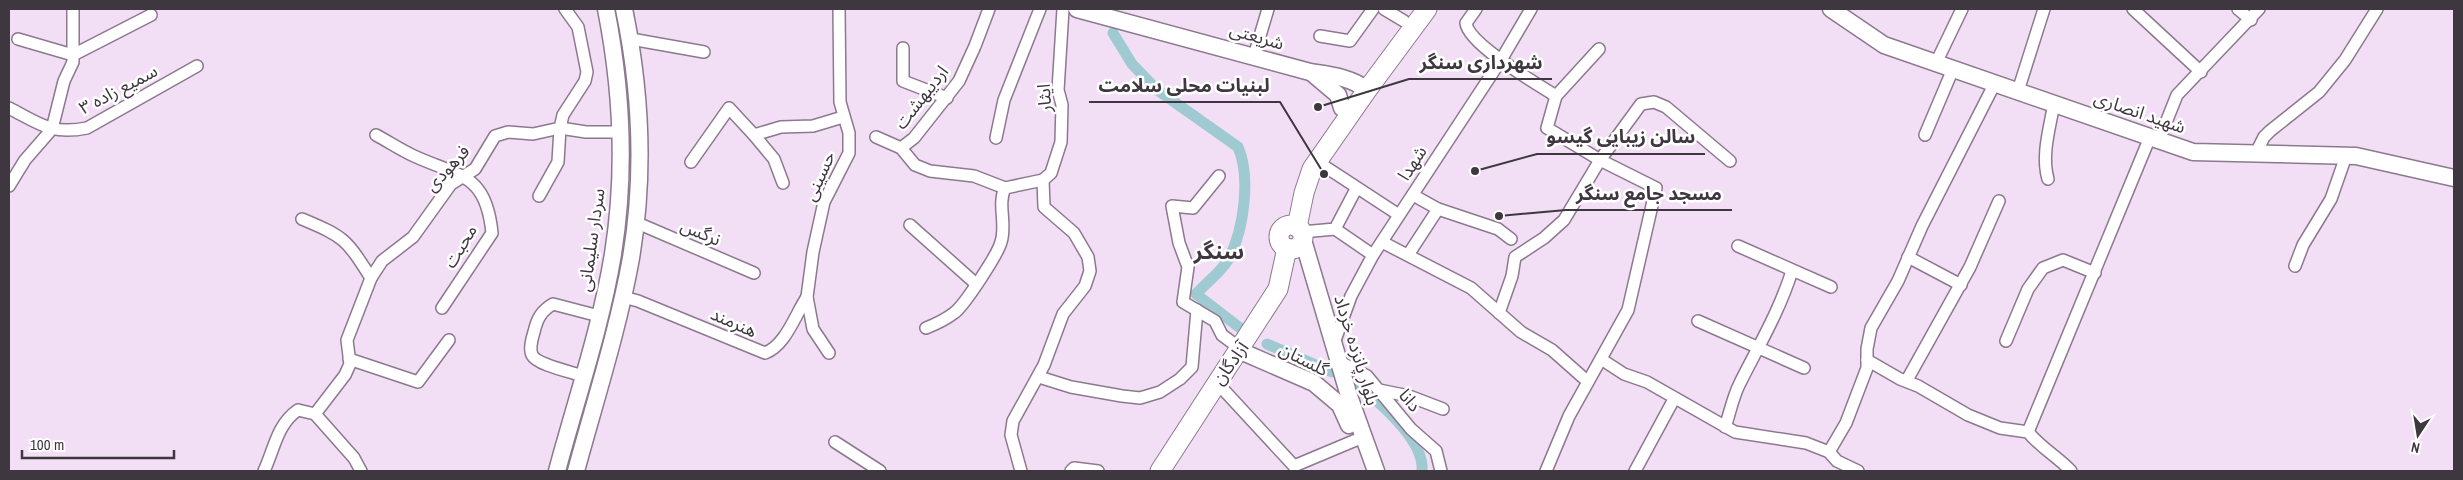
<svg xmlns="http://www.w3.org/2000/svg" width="2463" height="480" font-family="'Archivo Narrow','Noto Sans Arabic',sans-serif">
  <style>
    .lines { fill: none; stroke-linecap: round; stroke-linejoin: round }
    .canal { stroke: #9fcad2; stroke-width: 11 }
    .street-casing { stroke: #8c798e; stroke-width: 14 }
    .secondary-casing { stroke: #8c798e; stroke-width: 19 }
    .primary-casing { stroke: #8c798e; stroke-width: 21 }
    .street { stroke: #fff; stroke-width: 11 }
    .secondary { stroke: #fff; stroke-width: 16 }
    .primary { stroke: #fff; stroke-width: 19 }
    .labels { text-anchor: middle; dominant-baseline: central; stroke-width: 5; stroke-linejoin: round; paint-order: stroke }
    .street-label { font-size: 18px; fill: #3f3740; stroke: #fff }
    .district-label { font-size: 22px; font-weight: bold; fill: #3f3740; stroke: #fff }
    .leader { fill: none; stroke: #3f3740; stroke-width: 2 }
    .callout-dot { fill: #3f3740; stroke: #fff; stroke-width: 2 }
    .callout-label { font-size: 19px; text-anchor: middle; font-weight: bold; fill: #3f3740; stroke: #fff; stroke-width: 5; stroke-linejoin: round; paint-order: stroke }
  </style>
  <rect width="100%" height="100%" fill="#f2def5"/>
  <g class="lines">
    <!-- canal -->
    <g class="canal">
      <path d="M1113,33L1132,64L1156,89L1238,147C1251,177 1244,231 1228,260C1221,272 1206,283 1196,294L1244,331"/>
      <path d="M1267,344L1332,372"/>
      <path d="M1352,382C1376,398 1425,440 1422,471"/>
    </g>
    <!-- street casing -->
    <g class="street-casing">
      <g id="street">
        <path d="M1384,9L1404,21"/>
        <path d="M1476,9L1466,23C1468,44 1537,84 1556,96"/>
        <path d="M2133,9L2201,72"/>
        <path d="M2238,9L2251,20"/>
        <path d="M1320,36L1350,41L1373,9"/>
        <path d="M18,39L73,55L151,15"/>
        <path d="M631,39L704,52"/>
        <path d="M903,48V81L947,98"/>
        <path d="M1254,56L1268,9"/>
        <path d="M1936,63L1962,9"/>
        <path d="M2018,91L2044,9"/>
        <path d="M9,108C40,124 51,135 87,128L197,66"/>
        <path d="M376,135C389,142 401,150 414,156C460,177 486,173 492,233L442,308"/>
        <path d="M754,135L774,159L783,183"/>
        <path d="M1925,135L1953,69"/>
        <path d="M876,137L901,148L915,165L930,171L974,176L1005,188"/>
        <path d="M996,138L1004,100L1040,9"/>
        <path d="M2159,140L2177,95L2259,9"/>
        <path d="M901,148L914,138L959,81L975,46L989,9"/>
        <path d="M2255,155L2264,137L2270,131L2319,92L2345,60L2377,9"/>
        <path d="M691,162L729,108L754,135L781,127L813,126L843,117"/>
        <path d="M1318,162L1399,215"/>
        <path d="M1219,176L1193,208L1172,206L1179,243L1188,267L1183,302L1215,321L1222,335L1241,349"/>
        <path d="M2048,179C2041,155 2050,127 2054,103"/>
        <path d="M1043,180L1051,173L1061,142L1062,105L1058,90L1063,9"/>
        <path d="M9,186L25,160L52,129L64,81L73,62V9"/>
        <path d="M1413,195L1438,209L1498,229L1511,239"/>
        <path d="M539,196L558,162L560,128L586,132H622"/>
        <path d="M302,219C345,237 346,239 371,278"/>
        <path d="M635,222L754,273"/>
        <path d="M910,225L975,283"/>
        <path d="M1335,229L1373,255"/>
        <path d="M1302,232L1335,229L1356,189"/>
        <path d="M1382,242L1471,288L1521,332L1552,350L1587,381"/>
        <path d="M1738,246L1831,287"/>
        <path d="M1408,255L1438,209"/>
        <path d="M1908,257L1961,285"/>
        <path d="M2295,266L2303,245L2331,199L2346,156"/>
        <path d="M623,297L638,301L765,353C786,345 795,315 807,297"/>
        <path d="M1499,313L1512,276L1515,257L1544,238L1564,220L1600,160L1641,104L1654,102L1666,107L1730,161"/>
        <path d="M1698,321L1804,368"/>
        <path d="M926,328C936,324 945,320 954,313C964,306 998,254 1001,242C1007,224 997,205 1005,188L1043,180"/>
        <path d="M2006,341L2028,289L2043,268L2063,260L2095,273"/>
        <path d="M1334,343L1351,296L1373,255L1501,60L1531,9"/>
        <path d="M829,353L813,329L807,297L813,252L824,202L849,153V133L840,102L839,9"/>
        <path d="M349,359L418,382L449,340"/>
        <path d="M1601,359L1624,374L1647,382L1735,432L1806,443L1829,452L1837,461L1858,471"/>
        <path d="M1867,360L1900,379L1918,386L1968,415L2000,428L2028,432C2042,449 2057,456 2071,471"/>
        <path d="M1340,362L1367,376L1411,429L1436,451L1441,471"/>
        <path d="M583,376C572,372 537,365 532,355C529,348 532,339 534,332C537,319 541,311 553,304L599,316"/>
        <path d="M1039,377L1071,387L1122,396L1140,398L1160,392L1180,379L1192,367L1197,310"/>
        <path d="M1907,380L1970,267L1999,201"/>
        <path d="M1221,387L1294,466L1356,440"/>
        <path d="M1379,390L1409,396L1443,409"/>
        <path d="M315,414L345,375L350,364L347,340L371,278L382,261L413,237L451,184L475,169L495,136L508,132L533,134L560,128L563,115L585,81L587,72L578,27L565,9"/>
        <path d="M1725,427C1730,413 1733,396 1740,383C1759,345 1779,312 1792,271"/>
        <path d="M2028,432L2150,137"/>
        <path d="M835,442L880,471"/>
        <path d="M1829,452L1846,423L1867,368V349L1871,328L1898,281L1922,226L1995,83"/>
        <path d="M264,471C274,450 277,424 298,410L315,414L354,458L361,471"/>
        <path d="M1021,471L1011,435L1013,421L1044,365L1063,314L1085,286L1090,271L1088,257L1074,233L1044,207L1043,180"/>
        <path d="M1071,471L1074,468L1098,471"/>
        <path d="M1546,471L1569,416L1628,310L1656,188L1600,160L1547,128L1556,96L1599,49"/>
        <path d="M1635,471L1674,399"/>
      </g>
    </g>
    <!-- secondary casing -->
    <g class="secondary-casing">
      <g id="secondary">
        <path d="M1077,9L1310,72C1329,75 1351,77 1367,90"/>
        <path d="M1831,9L1884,45L2193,152L2356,156L2454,178"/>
        <path d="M1312,73L1338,95L1342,108"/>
        <path d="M1303,240L1349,396L1376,471"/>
        <path d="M1245,353L1314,383L1340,405L1349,425"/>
        <path d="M557,471C576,400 601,327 613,254C626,172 622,90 606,9"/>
        <path d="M576,471C595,401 618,330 631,258C645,175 641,91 624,9"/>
      </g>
    </g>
    <!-- primary casing -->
    <g class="primary-casing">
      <g id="primary">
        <circle cx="1291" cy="237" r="12"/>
        <path d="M1297,227L1304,193L1312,169L1367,90L1427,9"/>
        <path d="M1160,471L1278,289L1287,248"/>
      </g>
    </g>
    <!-- street -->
    <use href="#street" class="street"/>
    <!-- secondary -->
    <use href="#secondary" class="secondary"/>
    <!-- primary -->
    <use href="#primary" class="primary"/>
  </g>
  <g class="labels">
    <!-- street labels -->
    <g class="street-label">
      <text transform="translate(1257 36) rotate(16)">شریعتی</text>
      <text transform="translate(118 89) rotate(-28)">سمیع زاده ۳</text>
      <text transform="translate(921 97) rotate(-52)">اردیبهشت</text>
      <text transform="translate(1044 98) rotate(-93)">ایثار</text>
      <text transform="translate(2140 112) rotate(19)">شهید انصاری</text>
      <text transform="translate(1412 163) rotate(-57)">شهدا</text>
      <text transform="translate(447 168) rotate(-47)">فرهودی</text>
      <text transform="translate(819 176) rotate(-66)">حسینی</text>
      <text transform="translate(701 232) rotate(23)">نرگس</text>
      <text transform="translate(591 240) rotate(-82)">سردار سلیمانی</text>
      <text transform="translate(460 246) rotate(-59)">محبت</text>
      <text transform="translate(734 322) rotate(24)">هنرمند</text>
      <text transform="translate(1357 350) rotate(73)">بلوار پانزده خرداد</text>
      <text transform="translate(1304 359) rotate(27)">گلستان</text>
      <text transform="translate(1230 363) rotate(-54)">آزادگان</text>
      <text transform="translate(1410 400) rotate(50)">دانا</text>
    </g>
    <!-- district labels -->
    <g class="district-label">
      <text x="1219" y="251">سنگر</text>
    </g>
  </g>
  <!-- callouts -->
  <path class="leader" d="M1318 107L1409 79H1552M1324 174L1280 102H1089M1475 171L1537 154H1705M1499 216L1566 210H1732"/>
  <g class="callout-dot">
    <circle cx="1318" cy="107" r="5"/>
    <circle cx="1324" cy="174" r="5"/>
    <circle cx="1475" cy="171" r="5"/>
    <circle cx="1499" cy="216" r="5"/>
  </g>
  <g class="callout-label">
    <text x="1481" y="69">شهرداری سنگر</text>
    <text x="1184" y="92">لبنیات محلی سلامت</text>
    <text x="1621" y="143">سالن زیبایی گیسو</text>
    <text x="1649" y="200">مسجد جامع سنگر</text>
  </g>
  <!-- border -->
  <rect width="2463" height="480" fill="none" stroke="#3f3740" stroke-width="20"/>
  <!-- north arrow -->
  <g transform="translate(2418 435) rotate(192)" stroke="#ffffff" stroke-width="4" paint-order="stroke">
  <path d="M0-4L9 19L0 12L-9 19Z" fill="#3f3740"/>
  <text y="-8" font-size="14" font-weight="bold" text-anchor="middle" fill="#3f3740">N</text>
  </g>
  <!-- scale -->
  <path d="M22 450v8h152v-8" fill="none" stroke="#3f3740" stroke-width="2.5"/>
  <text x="30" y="450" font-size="15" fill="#3f3740" stroke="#ffffff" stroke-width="4" paint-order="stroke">100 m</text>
</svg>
